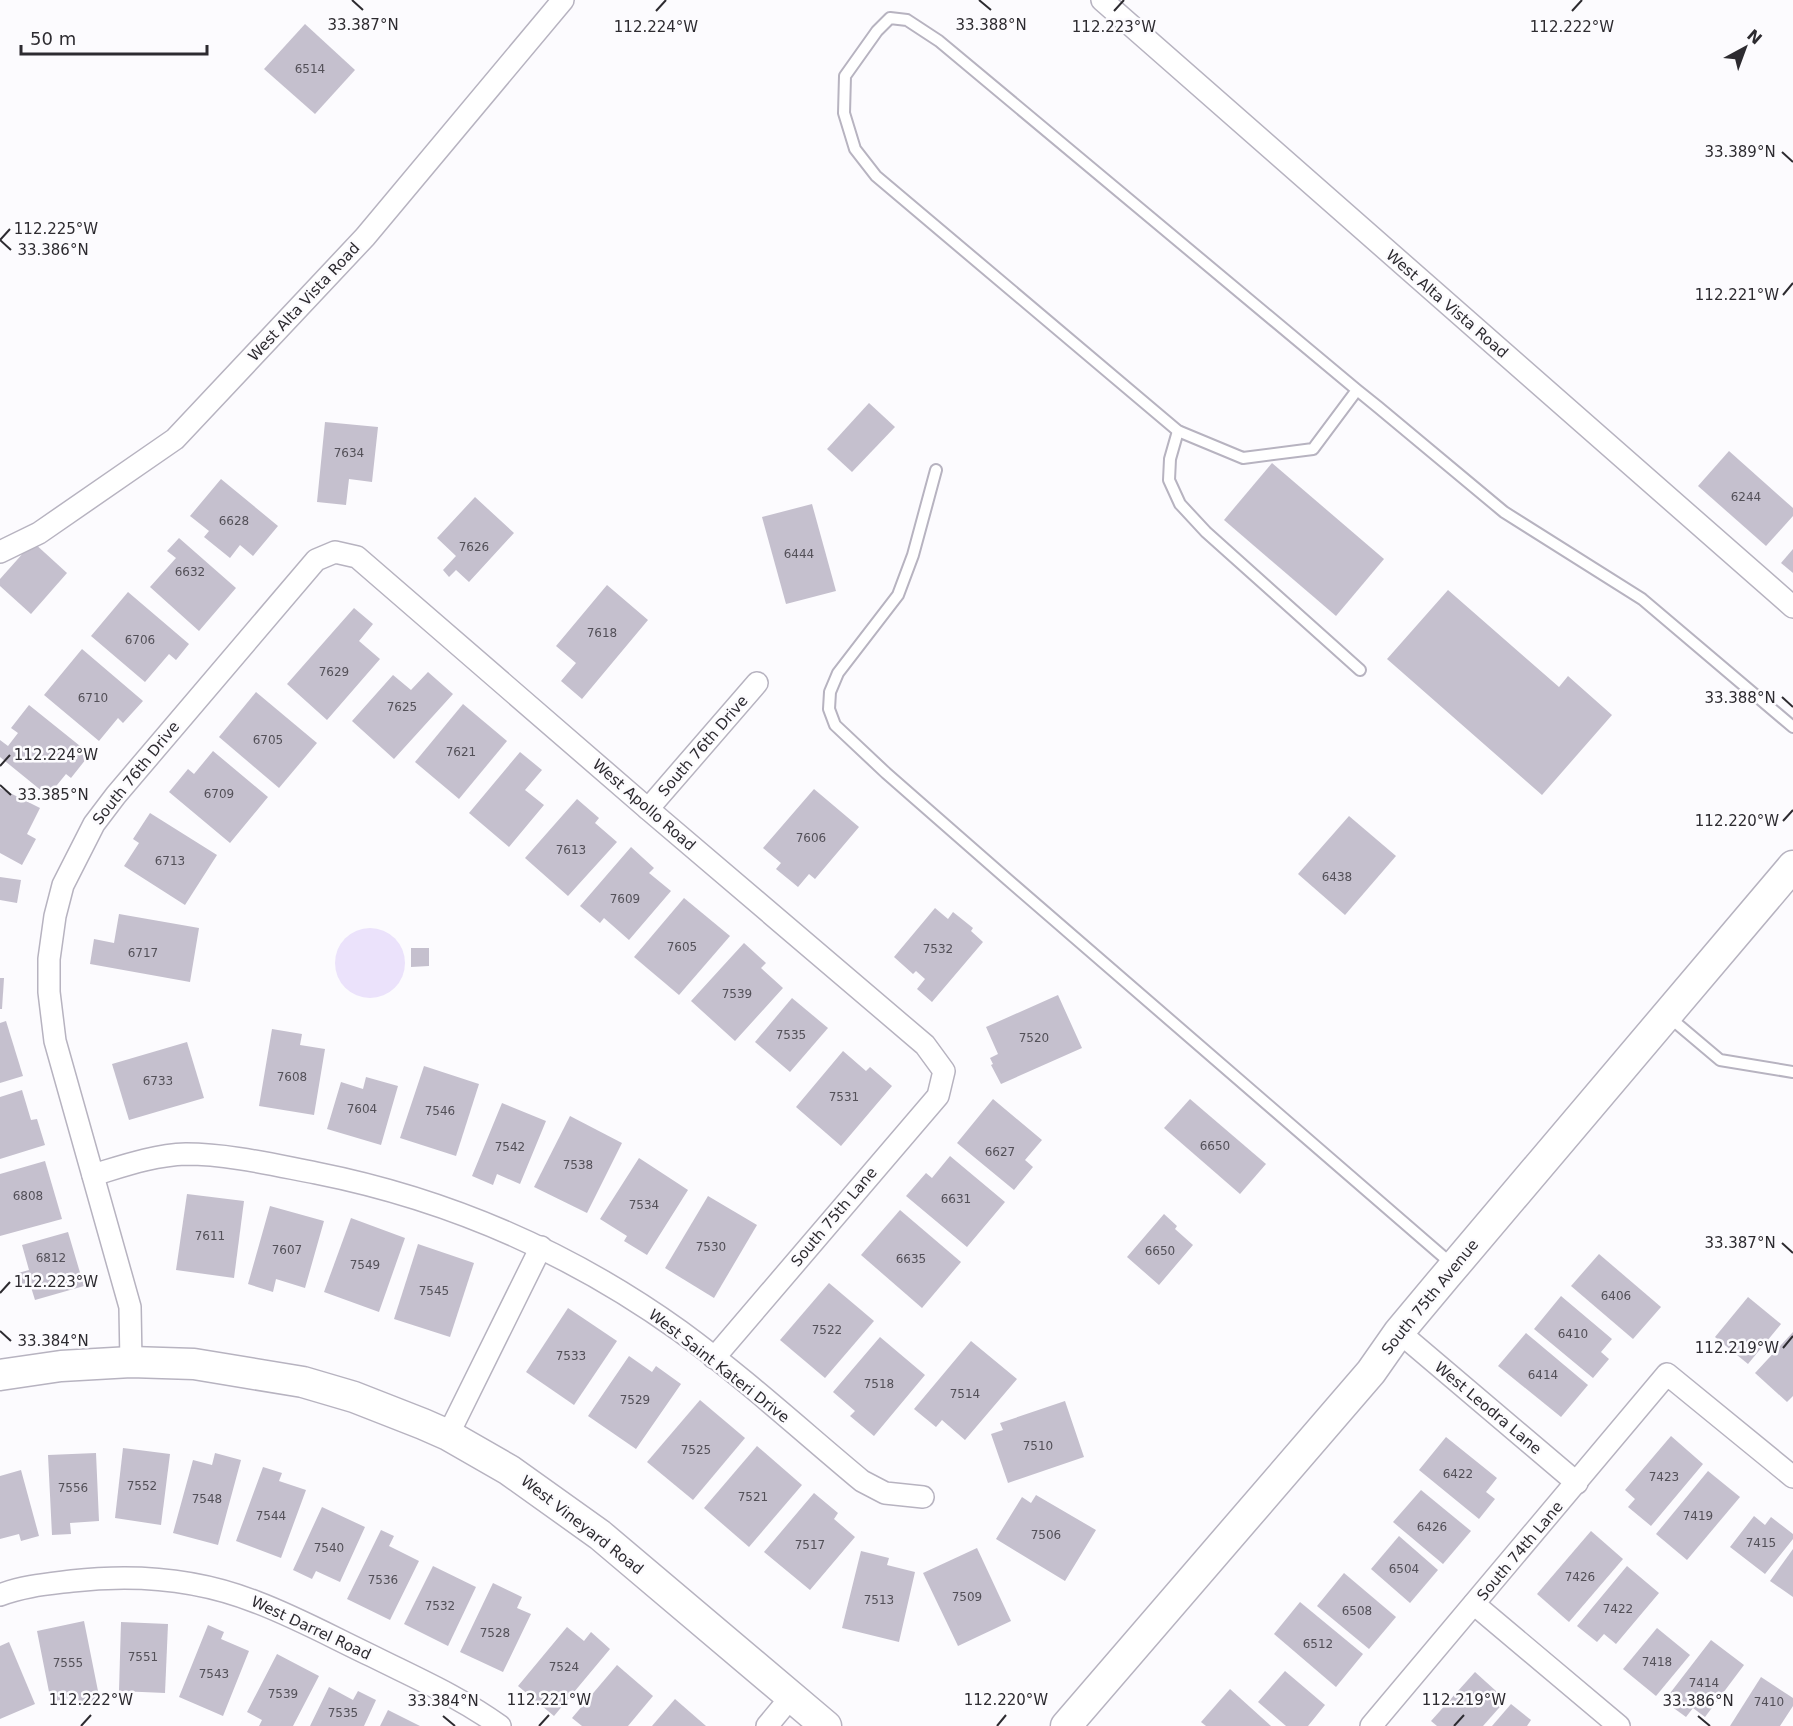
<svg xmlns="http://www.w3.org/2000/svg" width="1793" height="1726" font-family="'DejaVu Sans',sans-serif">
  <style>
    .green { fill: #ebe2fb }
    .building { fill: #c5c0ce }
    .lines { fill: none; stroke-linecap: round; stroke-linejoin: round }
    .lane-casing { stroke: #b7b3c0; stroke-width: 14 }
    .street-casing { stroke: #b7b3c0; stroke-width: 24 }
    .secondary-casing { stroke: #b7b3c0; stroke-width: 33 }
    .lane { stroke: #fff; stroke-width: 10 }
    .street { stroke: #fff; stroke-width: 21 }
    .secondary { stroke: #fff; stroke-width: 30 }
    .ticks { fill: none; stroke: #2d2b30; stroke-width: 2 }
    .labels { text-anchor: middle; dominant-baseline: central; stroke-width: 5; stroke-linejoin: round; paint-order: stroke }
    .number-label { font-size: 12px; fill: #535058 }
    .street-label { font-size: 15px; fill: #2d2b30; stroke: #fcfbfe }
    .ticks-label { font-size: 15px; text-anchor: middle; fill: #2d2b30; stroke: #fcfbfe; stroke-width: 5; stroke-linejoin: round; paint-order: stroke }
  </style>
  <rect width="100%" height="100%" fill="#fcfbfe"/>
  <!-- green -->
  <circle class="green" cx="370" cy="963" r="35"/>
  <!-- building -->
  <g class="building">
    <path d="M305,24L355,70L315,114L264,69Z"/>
    <path d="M869,403L895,427L852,472L827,449Z"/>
    <path d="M325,422L378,427L372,482L349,479L346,505L317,502Z"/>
    <path d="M1729,451L1793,508V516L1766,546L1698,486Z"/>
    <path d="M1272,463L1384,559L1336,616L1224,520Z"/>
    <path d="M221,479L278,526L253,556L240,545L230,558L204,537L209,531L190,516Z"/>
    <path d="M475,497L514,533L469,582L456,570L449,577L443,570L456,556L437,538Z"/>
    <path d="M812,504L836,591L786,604L762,517Z"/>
    <path d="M179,538L236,588L199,631L150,587L176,558L167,551Z"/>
    <path d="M33,542L67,573L31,614L0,586V579Z"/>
    <path d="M1793,549V573L1781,563Z"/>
    <path d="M607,585L648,620L582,699L561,681L576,663L556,646Z"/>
    <path d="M1448,590L1559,687L1568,676L1612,715L1542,795L1387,659Z"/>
    <path d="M128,592L189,644L176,660L169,654L145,682L91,636Z"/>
    <path d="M354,608L373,624L359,641L380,659L327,720L287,684Z"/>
    <path d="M82,649L143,701L123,723L118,718L99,741L44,695Z"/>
    <path d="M428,672L453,694L394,759L352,721L393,675L411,690Z"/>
    <path d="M256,692L317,743L279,788L219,737Z"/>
    <path d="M463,704L507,741L459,799L415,762Z"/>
    <path d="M29,705L90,754L71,778L66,774L48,796L0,757V740L8,746L18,733L11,728Z"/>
    <path d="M213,751L268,797L230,843L169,792L188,769L194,774Z"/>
    <path d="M520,752L542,770L525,790L544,805L509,847L469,813Z"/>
    <path d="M0,788L40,808L27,834L36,839L22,865L0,853Z"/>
    <path d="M814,789L859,827L815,879L809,874L798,887L776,869L781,863L763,848Z"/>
    <path d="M577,799L599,818L595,823L617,842L568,896L525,858Z"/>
    <path d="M150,813L217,855L185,905L124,866L139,843L133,839Z"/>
    <path d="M1349,816L1396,856L1345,915L1298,874Z"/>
    <path d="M631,847L654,868L649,873L671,891L629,940L604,918L600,923L580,906Z"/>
    <path d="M0,877L21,880L17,903L0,900Z"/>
    <path d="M684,898L730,936L679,995L634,957Z"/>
    <path d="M935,908L948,919L953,912L973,928L971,931L983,942L932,1002L917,989L925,979L916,971L913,974L894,957Z"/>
    <path d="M119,914L199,928L190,982L90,964L94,939L114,943Z"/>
    <path d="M744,943L766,963L761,968L783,988L735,1041L691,1001Z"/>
    <path d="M411,948H429V966L411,967Z"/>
    <path d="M0,978H4L2,1009H0Z"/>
    <path d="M1058,995L1082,1048L1001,1084L991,1065L993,1064L990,1058L998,1054L986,1027Z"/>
    <path d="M792,998L828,1028L790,1072L755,1042Z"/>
    <path d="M6,1021L23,1076L0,1083V1023Z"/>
    <path d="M272,1029L302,1034L300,1045L325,1049L314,1115L259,1106Z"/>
    <path d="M187,1042L204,1098L129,1120L112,1064Z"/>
    <path d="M843,1051L866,1071L870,1067L892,1086L841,1146L796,1107Z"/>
    <path d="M424,1066L479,1084L456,1156L400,1138Z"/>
    <path d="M366,1077L398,1086L381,1145L327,1129L341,1082L363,1089Z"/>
    <path d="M22,1090L31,1120L37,1119L45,1145L0,1159V1097Z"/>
    <path d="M993,1099L1042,1140L1025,1160L1033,1167L1014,1190L957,1143Z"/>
    <path d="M1190,1099L1266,1164L1240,1194L1164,1128Z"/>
    <path d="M502,1103L546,1121L520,1184L497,1174L493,1185L472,1176Z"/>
    <path d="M570,1116L622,1143L587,1213L534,1187Z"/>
    <path d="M950,1156L1005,1202L967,1247L906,1196L926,1173L932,1178Z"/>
    <path d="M639,1158L688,1190L647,1255L624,1241L627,1236L600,1219Z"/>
    <path d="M45,1161L62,1219L0,1236V1174Z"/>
    <path d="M187,1194L244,1201L234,1278L176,1270Z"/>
    <path d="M708,1196L757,1225L714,1298L665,1268Z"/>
    <path d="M270,1206L324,1221L305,1288L276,1279L273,1292L248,1284Z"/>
    <path d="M900,1210L961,1262L922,1308L861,1255Z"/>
    <path d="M1164,1214L1177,1226L1175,1229L1193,1245L1159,1285L1127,1257Z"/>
    <path d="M351,1218L405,1238L379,1312L324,1292Z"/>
    <path d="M68,1232L84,1286L35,1300L30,1284L22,1286L18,1273L29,1270L22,1245Z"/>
    <path d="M418,1244L474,1263L450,1337L394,1319Z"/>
    <path d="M1599,1254L1661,1307L1633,1339L1571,1286Z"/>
    <path d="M829,1283L874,1321L825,1378L780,1340Z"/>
    <path d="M1561,1296L1612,1339L1601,1352L1609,1359L1593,1378L1534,1329Z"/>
    <path d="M1748,1297L1781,1324L1748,1364L1715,1337Z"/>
    <path d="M568,1308L617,1341L574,1405L526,1372Z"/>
    <path d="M1793,1332V1396L1787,1402L1755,1373Z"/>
    <path d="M1526,1333L1588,1385L1561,1417L1498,1366Z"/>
    <path d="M880,1337L925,1375L874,1436L850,1416L855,1411L833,1392Z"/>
    <path d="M971,1341L1017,1379L965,1440L942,1420L936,1427L914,1409Z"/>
    <path d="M629,1356L652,1372L656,1366L681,1384L636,1449L588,1416Z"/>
    <path d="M700,1400L745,1438L693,1500L647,1462Z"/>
    <path d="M1065,1401L1084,1457L1008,1483L991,1434L1003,1430L1000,1423Z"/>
    <path d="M1671,1436L1703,1464L1651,1526L1628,1507L1635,1499L1625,1490Z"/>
    <path d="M1446,1437L1497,1478L1486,1492L1495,1499L1479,1519L1419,1470Z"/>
    <path d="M757,1446L802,1485L749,1547L704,1508Z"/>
    <path d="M123,1448L170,1454L161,1525L115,1518Z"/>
    <path d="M96,1453L99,1521L70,1523L71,1534L52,1535L48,1455Z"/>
    <path d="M215,1453L241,1460L218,1545L173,1533L193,1460L212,1465Z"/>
    <path d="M263,1467L282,1473L279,1481L306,1490L281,1558L236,1541Z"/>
    <path d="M21,1470L39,1536L21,1541L19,1534L0,1539V1476Z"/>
    <path d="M1708,1471L1740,1497L1687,1560L1656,1534Z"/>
    <path d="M1421,1490L1471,1531L1443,1564L1393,1522Z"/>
    <path d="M814,1493L838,1513L834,1519L855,1537L810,1590L764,1552Z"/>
    <path d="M1036,1495L1096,1530L1065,1581L996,1539L1022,1497L1031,1503Z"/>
    <path d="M322,1507L365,1527L340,1582L316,1571L312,1579L293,1570Z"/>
    <path d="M1754,1516L1765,1525L1771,1517L1793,1534V1539L1765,1574L1730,1547Z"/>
    <path d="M381,1530L394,1536L389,1546L419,1561L390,1620L347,1599Z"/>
    <path d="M1591,1531L1623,1559L1569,1622L1537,1594Z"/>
    <path d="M1399,1536L1438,1570L1410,1603L1371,1569Z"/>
    <path d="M977,1548L1011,1621L958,1646L923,1573Z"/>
    <path d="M1793,1549V1597L1770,1581Z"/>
    <path d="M861,1551L889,1558L887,1565L915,1572L899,1642L842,1628Z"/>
    <path d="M433,1566L476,1587L448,1646L404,1624Z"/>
    <path d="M1627,1566L1659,1593L1616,1644L1604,1634L1597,1642L1577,1626Z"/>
    <path d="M1344,1573L1396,1617L1369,1649L1317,1606Z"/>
    <path d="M493,1583L522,1597L517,1608L531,1614L503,1672L460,1652Z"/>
    <path d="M1300,1602L1363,1654L1336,1687L1274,1634Z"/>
    <path d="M84,1621L100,1701L79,1705L78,1696L51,1702L37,1631Z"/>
    <path d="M121,1622L168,1624L165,1693L119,1691Z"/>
    <path d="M208,1625L224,1632L221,1639L249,1651L223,1716L179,1697Z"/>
    <path d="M567,1627L584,1641L591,1632L610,1649L554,1716L518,1686Z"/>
    <path d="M1657,1628L1690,1655L1656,1696L1623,1669Z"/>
    <path d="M1711,1640L1744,1665L1705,1717L1693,1708L1686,1717L1664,1701Z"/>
    <path d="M9,1642L35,1704L0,1719V1646Z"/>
    <path d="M277,1654L319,1676L293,1726H259L262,1720L247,1712Z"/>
    <path d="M617,1665L653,1696L628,1726H582L572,1718Z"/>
    <path d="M1285,1671L1325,1705L1308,1726H1286L1258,1702Z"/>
    <path d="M1475,1672L1506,1700L1483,1726H1437L1431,1721Z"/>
    <path d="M1761,1677L1793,1698V1706L1780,1726H1730Z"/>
    <path d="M329,1687L353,1700L358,1691L376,1700L364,1726H310Z"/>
    <path d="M1230,1689L1271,1726H1206L1201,1722Z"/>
    <path d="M675,1699L706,1726H652Z"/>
    <path d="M1511,1704L1531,1720L1527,1726H1492Z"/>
    <path d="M388,1710L420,1726H380Z"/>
  </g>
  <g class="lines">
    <!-- lane casing -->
    <g class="lane-casing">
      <g id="lane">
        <path d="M1357,390L1313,449L1243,458L1178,431L876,176L855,149L844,113L845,76L877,31L890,18L907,20L939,41L1357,390L1378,407L1504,512L1642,599L1793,727"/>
        <path d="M1178,431L1170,459L1169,480L1180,504L1206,532L1360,670"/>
        <path d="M936,470L913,555L898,595L838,673L830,692L829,709L835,725L886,773L1007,879L1454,1266"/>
        <path d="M1669,1017L1720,1060L1793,1072"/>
      </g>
    </g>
    <!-- street casing -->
    <g class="street-casing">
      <g id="street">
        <path d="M1102,0L1793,607"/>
        <path d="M0,552L39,533L175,439L365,237L563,0"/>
        <path d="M648,809L757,683"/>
        <path d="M93,1175C123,1166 154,1155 186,1154C229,1154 274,1165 316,1173C447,1199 571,1253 680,1331C743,1377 802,1431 862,1481L885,1493L923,1497"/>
        <path d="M1399,1332L1577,1483"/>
        <path d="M131,1362L130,1307L55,1041L49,992V959L55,916L63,885L94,824L116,795L316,560L335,552L357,557L648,809L925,1045L944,1071L938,1096L714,1358"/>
        <path d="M448,1435L541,1247"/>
        <path d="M0,1595C23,1586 48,1584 72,1581C133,1574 198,1579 256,1602C296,1617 334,1638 372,1656C416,1678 460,1697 500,1726"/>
        <path d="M1474,1604L1619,1726"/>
        <path d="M767,1726L791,1697"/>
        <path d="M1371,1726L1667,1374L1793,1477"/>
      </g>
    </g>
    <!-- secondary casing -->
    <g class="secondary-casing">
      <g id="secondary">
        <path d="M0,1375L61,1366L131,1362L194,1364L303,1382L354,1397L423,1424L448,1435L509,1470L600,1535L826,1726"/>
        <path d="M1066,1726L1371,1372L1399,1332L1445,1277L1793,866"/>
      </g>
    </g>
    <!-- lane -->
    <use href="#lane" class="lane"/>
    <!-- street -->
    <use href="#street" class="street"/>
    <!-- secondary -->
    <use href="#secondary" class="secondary"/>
  </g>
  <!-- ticks -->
  <path class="ticks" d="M352,0L363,10M979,0L991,10M656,11L666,0M1114,11L1124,0M1572,11L1582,0M1782,152L1793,162M0,240L10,229M0,240L11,250M1783,295L1793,283M1782,697L1793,707M0,766L10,755M0,785L11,795M1783,821L1793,810M1782,1243L1793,1253M0,1293L10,1282M0,1331L11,1341M1783,1348L1793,1336M443,1716L455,1726M1698,1716L1710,1726M81,1726L91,1715M539,1726L549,1715M997,1726L1006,1715M1454,1726L1464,1715"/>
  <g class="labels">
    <!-- number labels -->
    <g class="number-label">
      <text x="310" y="69">6514</text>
      <text x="349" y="453">7634</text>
      <text x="1746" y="497">6244</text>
      <text x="234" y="521">6628</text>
      <text x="474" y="547">7626</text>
      <text x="799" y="554">6444</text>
      <text x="190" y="572">6632</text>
      <text x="602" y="633">7618</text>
      <text x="140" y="640">6706</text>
      <text x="334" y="672">7629</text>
      <text x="93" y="698">6710</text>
      <text x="402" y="707">7625</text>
      <text x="268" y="740">6705</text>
      <text x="461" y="752">7621</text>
      <text x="219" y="794">6709</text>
      <text x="811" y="838">7606</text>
      <text x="571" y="850">7613</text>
      <text x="170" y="861">6713</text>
      <text x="1337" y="877">6438</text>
      <text x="625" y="899">7609</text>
      <text x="682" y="947">7605</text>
      <text x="938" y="949">7532</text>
      <text x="143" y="953">6717</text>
      <text x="737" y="994">7539</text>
      <text x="791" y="1035">7535</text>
      <text x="1034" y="1038">7520</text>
      <text x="292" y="1077">7608</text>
      <text x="158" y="1081">6733</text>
      <text x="844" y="1097">7531</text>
      <text x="362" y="1109">7604</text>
      <text x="440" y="1111">7546</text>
      <text x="1215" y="1146">6650</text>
      <text x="510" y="1147">7542</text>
      <text x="1000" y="1152">6627</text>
      <text x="578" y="1165">7538</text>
      <text x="28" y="1196">6808</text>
      <text x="956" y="1199">6631</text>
      <text x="644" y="1205">7534</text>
      <text x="210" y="1236">7611</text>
      <text x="711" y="1247">7530</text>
      <text x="287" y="1250">7607</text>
      <text x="1160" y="1251">6650</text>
      <text x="51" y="1258">6812</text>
      <text x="911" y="1259">6635</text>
      <text x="365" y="1265">7549</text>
      <text x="434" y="1291">7545</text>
      <text x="1616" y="1296">6406</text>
      <text x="827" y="1330">7522</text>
      <text x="1573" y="1334">6410</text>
      <text x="571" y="1356">7533</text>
      <text x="1543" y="1375">6414</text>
      <text x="879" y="1384">7518</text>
      <text x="965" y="1394">7514</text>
      <text x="635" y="1400">7529</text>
      <text x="1038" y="1446">7510</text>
      <text x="696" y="1450">7525</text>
      <text x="1458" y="1474">6422</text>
      <text x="1664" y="1477">7423</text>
      <text x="142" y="1486">7552</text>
      <text x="73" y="1488">7556</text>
      <text x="753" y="1497">7521</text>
      <text x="207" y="1499">7548</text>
      <text x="271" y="1516">7544</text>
      <text x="1698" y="1516">7419</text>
      <text x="1432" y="1527">6426</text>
      <text x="1046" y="1535">7506</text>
      <text x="1761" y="1543">7415</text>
      <text x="810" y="1545">7517</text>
      <text x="329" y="1548">7540</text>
      <text x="1404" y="1569">6504</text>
      <text x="1580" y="1577">7426</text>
      <text x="383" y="1580">7536</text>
      <text x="967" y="1597">7509</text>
      <text x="879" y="1600">7513</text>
      <text x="440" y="1606">7532</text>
      <text x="1618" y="1609">7422</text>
      <text x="1357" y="1611">6508</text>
      <text x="495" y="1633">7528</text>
      <text x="1318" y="1644">6512</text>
      <text x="143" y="1657">7551</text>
      <text x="1657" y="1662">7418</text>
      <text x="68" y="1663">7555</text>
      <text x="564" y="1667">7524</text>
      <text x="214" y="1674">7543</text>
      <text x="1704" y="1683">7414</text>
      <text x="283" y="1694">7539</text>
      <text x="1769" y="1702">7410</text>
      <text x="343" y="1713">7535</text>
    </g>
    <!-- street labels -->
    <g class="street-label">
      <text transform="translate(304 302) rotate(-47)">West Alta Vista Road</text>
      <text transform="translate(1447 304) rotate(41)">West Alta Vista Road</text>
      <text transform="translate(703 746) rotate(-49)">South 76th Drive</text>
      <text transform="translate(136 773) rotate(-51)">South 76th Drive</text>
      <text transform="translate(644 805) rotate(41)">West Apollo Road</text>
      <text transform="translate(834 1217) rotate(-50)">South 75th Lane</text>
      <text transform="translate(1430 1297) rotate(-51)">South 75th Avenue</text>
      <text transform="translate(719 1366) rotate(38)">West Saint Kateri Drive</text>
      <text transform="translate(1488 1408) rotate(40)">West Leodra Lane</text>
      <text transform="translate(582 1525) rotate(38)">West Vineyard Road</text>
      <text transform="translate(1520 1551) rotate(-50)">South 74th Lane</text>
      <text transform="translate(311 1628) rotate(25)">West Darrel Road</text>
    </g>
  </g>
  <g class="ticks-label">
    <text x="363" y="30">33.387°N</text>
    <text x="991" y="30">33.388°N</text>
    <text x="1114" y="32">112.223°W</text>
    <text x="1572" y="32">112.222°W</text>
    <text x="656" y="32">112.224°W</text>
    <text x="1740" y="157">33.389°N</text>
    <text x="56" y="234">112.225°W</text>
    <text x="53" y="255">33.386°N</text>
    <text x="1737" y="300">112.221°W</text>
    <text x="1740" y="703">33.388°N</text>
    <text x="56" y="760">112.224°W</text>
    <text x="53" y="800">33.385°N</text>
    <text x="1737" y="826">112.220°W</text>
    <text x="1740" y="1248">33.387°N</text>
    <text x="56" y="1287">112.223°W</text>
    <text x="53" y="1346">33.384°N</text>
    <text x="1737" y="1353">112.219°W</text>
    <text x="91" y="1705">112.222°W</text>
    <text x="549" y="1705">112.221°W</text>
    <text x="1006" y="1705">112.220°W</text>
    <text x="1464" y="1705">112.219°W</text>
    <text x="443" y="1706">33.384°N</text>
    <text x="1698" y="1706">33.386°N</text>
  </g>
  <!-- north arrow -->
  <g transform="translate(1745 48) rotate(41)" stroke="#fcfbfe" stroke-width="4.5" paint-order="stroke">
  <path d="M0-4.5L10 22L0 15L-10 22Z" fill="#2d2b30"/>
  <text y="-9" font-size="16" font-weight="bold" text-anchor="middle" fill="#2d2b30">N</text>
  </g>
  <!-- scale -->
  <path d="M21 45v9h186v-9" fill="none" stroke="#2d2b30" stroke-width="3"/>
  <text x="30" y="45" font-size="18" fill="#2d2b30" stroke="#fcfbfe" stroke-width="4.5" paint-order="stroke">50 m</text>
</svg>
